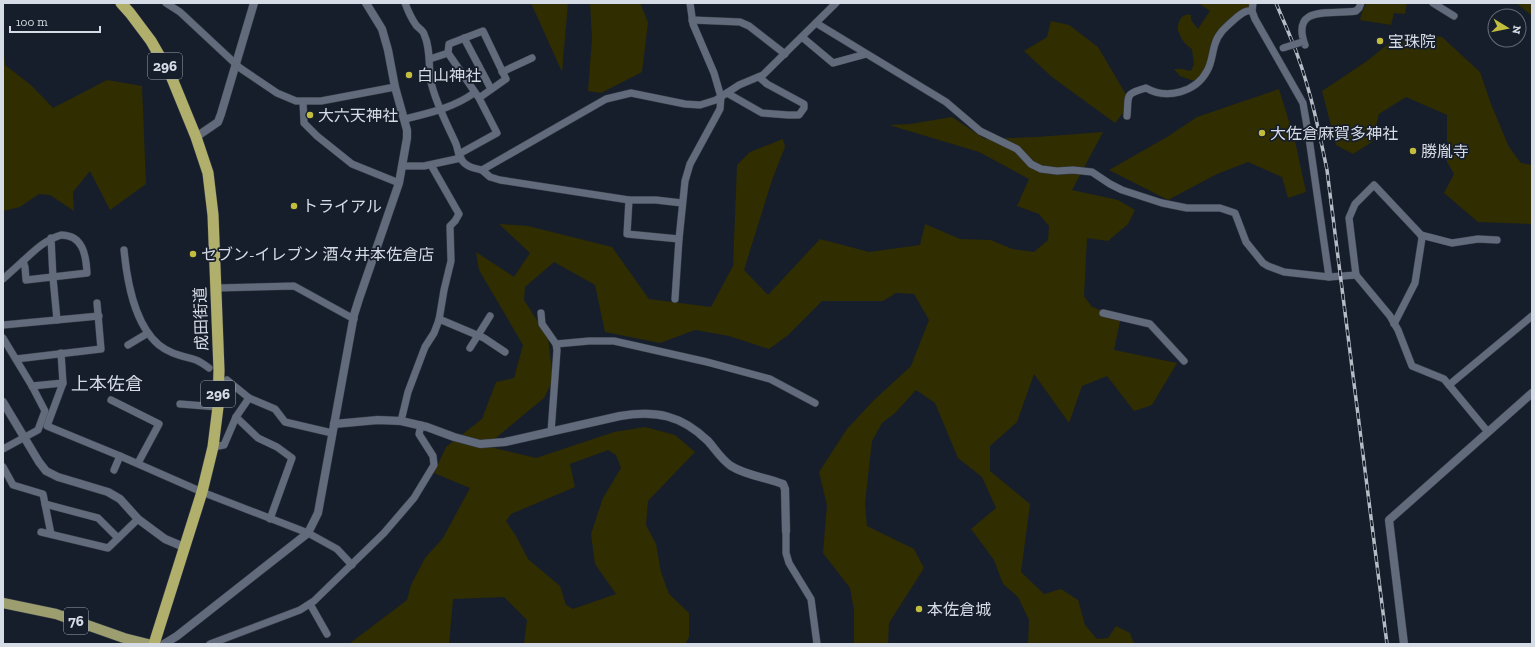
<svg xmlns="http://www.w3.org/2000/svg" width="1535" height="647" font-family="'Zilla Slab','Noto Sans JP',serif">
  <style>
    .green { fill: #302d00; fill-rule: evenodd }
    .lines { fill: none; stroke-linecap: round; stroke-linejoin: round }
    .minor-casing { stroke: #363a45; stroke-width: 8 }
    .tertiary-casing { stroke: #363a45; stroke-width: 9 }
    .primary-casing { stroke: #363a45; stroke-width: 11 }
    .trunk-casing { stroke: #363a45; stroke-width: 12 }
    .minor { stroke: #616b7b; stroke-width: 7 }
    .tertiary { stroke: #616b7b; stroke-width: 8 }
    .primary { stroke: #9c9e70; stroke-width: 10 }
    .trunk { stroke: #b0af6c; stroke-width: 11 }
    .rail-casing { stroke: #b5bcc5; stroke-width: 3.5 }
    .rail { stroke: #161e2b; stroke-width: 2; stroke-dasharray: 6; stroke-linecap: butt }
    .minor-bridge-casing { stroke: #363a45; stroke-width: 8; stroke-linecap: butt }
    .minor-bridge { stroke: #616b7b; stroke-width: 7 }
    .poi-dot { fill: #c3bd3e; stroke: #161e2b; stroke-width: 1.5 }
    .labels { text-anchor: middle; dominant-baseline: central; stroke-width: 3.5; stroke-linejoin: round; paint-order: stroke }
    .shield { fill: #161e2b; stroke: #9ca3ad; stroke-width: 1 }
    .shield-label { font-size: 15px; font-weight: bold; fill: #d6dce5 }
    .poi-label { font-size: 16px; fill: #d6dce5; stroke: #161e2b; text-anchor: start }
    .street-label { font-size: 16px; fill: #d6dce5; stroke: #161e2b }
    .quarter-label { font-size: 18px; fill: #d6dce5; stroke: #161e2b }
  </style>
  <rect width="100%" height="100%" fill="#161e2b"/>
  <!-- green -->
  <g class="green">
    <path d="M531,3H568L562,72Z"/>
    <path d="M590,3H640L648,22L642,72L601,93L588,91L592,39Z"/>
    <path d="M1202,3H1252L1251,6C1243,11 1231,17 1226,25C1214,41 1213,73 1194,81L1180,76L1174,69H1182L1191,71L1194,64L1192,49C1189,47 1186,45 1184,42C1182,39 1179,34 1178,30C1177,22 1182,12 1191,15V20L1198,29L1210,11L1200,4Z"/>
    <path d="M1367,3H1407L1405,14L1394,13L1391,25L1360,20L1362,12Z"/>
    <path d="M1516,3H1532V15L1530,14Z"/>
    <path d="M1051,21L1069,25L1098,47L1131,103L1115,123L1052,77L1024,51L1047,37Z"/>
    <path d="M1416,34L1442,37L1480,72L1491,104L1509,147L1521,163L1532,165V224L1478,222L1444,193L1454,174L1447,162V115L1406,97L1379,114L1372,142L1353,154L1336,145L1322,91L1367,61L1388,44Z"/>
    <path d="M3,43L5,65L32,86L53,108L107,80L142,86L146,184L110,210L90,171L73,192L74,211L50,195L39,194L20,207L3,211Z"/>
    <path d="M1279,89L1295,141L1306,192L1288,198L1282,177L1248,162L1217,174L1168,200L1109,170L1167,137L1197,117Z"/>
    <path d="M952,117L985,139L1037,137L1103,132L1072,190L1118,200L1135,210L1128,224L1108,241L1087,238L1084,296L1092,307L1121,317L1114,350L1177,363L1152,405L1134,411L1107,376L1082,386L1069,423L1034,374L1017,422L990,446V471L1030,504L1021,572L1044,594L1061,589L1078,600L1085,625L1097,639L1108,638L1116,626L1130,633L1134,644H1028L1029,620L1018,597L1003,584L994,560L971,529L996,508L982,477L958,458L935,403L916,390L895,413L882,423L872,441L865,503L867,526L914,549L924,568L889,623L888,644H854V610L850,588L823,553L827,505L819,472L847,429L873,401L911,366L929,320L914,294L896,293L883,301H822L787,336L769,349L729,336L695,330L660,343L605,332L595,285L554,262L525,287L524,300L548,337L553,380L544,398L486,446L536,458L614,432L645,427L675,435L695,452L648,501L646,525L656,544L661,572L669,594L689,613V637L685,644H524L527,620L504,597L453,599L449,644H349L407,600L411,585L425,558L443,538L470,488L434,473L446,447L482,419L496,382L514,378L523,345L479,270L476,252L514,277L530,253L499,224L528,226L612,247L649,299L711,307L733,266L737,165L750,152L783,139L785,147L772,180L744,270L768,295L820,239L869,252L920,245L925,224L960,239L991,240L1012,249L1034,252L1048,240L1049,226L1039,214L1017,206L1029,179L979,152L889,125L910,124ZM608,450L616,455L621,468L603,498L591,534L595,564L616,594L573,609L566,605L560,586L528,559L516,536L506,521L511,514L575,487L570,464Z"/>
  </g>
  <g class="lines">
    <!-- minor casing -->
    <g class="minor-casing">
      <g id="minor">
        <path d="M166,3L180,12L240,68L277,93L296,101H321L395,87"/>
        <path d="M405,3C408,11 411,18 416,25C418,28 423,30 424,34C431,49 428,65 431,82C436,104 447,124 456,144C458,149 458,155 461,159C466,167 473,168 482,170L606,99L631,93L685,104L700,105L716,100L739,85L763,75L836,3"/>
        <path d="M1253,3L1252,11L1255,19L1303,103L1309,138L1329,277"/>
        <path d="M1433,3L1454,16"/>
        <path d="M692,20L740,22L749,26L785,54"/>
        <path d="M816,23L946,102L980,131L1017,149L1031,164L1041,169L1057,171L1073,170L1092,172L1110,184L1122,190L1162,203L1187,208H1220L1235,213L1246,242L1263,263L1268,266L1284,272L1329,277L1356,275L1390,316L1398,330L1412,366L1444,379L1488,432"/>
        <path d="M802,37L833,63L866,54"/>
        <path d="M464,38L491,89"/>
        <path d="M1305,45C1290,4 1332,15 1356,11L1359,8L1361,3"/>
        <path d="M430,59L448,53"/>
        <path d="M502,72L532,58"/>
        <path d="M727,93L762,113L788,115H799L804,108V104L767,84L759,77"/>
        <path d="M303,102L304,123L317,136L352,164L399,183"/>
        <path d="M1127,116C1129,95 1124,94 1146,88C1167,100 1196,92 1207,71C1212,63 1212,53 1215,44C1218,33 1227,26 1236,18C1241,14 1245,10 1252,11"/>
        <path d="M405,119C429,113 453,108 474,93"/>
        <path d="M459,154L497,133L479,98L448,53L449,44L483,31L506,79L479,98"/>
        <path d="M403,166H424L461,158"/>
        <path d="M482,170L490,177L500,180L629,200H656L682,203"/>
        <path d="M629,200L627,234L679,239"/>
        <path d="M61,235C83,235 86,255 87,273L26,280L25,267L23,261C35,250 45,240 61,235Z"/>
        <path d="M1421,235L1452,243L1478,239L1497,240"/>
        <path d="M51,238L53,278L57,320"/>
        <path d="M124,250C127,281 134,324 159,345C170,354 183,356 196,360C201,362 205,365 209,368"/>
        <path d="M1356,275L1349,218L1355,204L1374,185L1421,235L1422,238L1415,283L1394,324"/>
        <path d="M3,279L23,261"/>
        <path d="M216,288L294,286L354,319"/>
        <path d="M675,299L679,239L685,181L690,164L720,109L721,97L714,73L693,24L690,3"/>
        <path d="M541,313L542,324L556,344L557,350L551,432"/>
        <path d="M1103,313L1150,324L1184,361"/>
        <path d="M439,319L484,338L505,352"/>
        <path d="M3,325L99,316"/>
        <path d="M3,338L32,386L45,411L38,430L3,449"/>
        <path d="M556,344L589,341H614L707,362L770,379L815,403"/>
        <path d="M128,345L148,333"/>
        <path d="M470,348L490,316"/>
        <path d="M61,353L63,383L47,426L120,456L202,492L308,533L337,549L352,565"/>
        <path d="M16,359L101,349L97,303"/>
        <path d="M227,380L249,398L275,409L285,422L332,433"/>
        <path d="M1449,385L1532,316"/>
        <path d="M32,386L63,383"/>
        <path d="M111,400L159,424L138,463"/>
        <path d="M180,404L218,407"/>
        <path d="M236,417L258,438L277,447L292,458L270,519"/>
        <path d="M401,421L408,392L425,347L434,333L439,320L444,290L451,261L450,226L455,221L459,214L431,165"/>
        <path d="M213,447L224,445L236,417L249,398"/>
        <path d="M3,467L13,485L43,494L51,534"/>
        <path d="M114,470L120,456"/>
        <path d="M45,504L98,518L118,538"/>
        <path d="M786,531V553L789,563L811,599L817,644"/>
        <path d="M41,532L108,548L138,519"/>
        <path d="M310,604L327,634"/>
        <path d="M210,644L300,610L314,601L384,533L414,498L434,465L433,456L419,434L421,425"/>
      </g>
    </g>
    <!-- tertiary casing -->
    <g class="tertiary-casing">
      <g id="tertiary">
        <path d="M196,137L218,122L221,114L254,3"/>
        <path d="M3,402L39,462L46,471L58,477L108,492L120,499L138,519L165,539L184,547"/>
        <path d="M334,424L378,420L401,421L427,427L454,437L480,444L505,442L620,416C656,410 681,415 708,441C716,450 721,459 731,466C747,476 766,477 783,484L785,489L786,531"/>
        <path d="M164,644L177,636L308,533L318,513L354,315L359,299L399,183L407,138V130L395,87L388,50L382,29L366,3"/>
        <path d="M1404,644L1389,520L1532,393"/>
      </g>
    </g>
    <!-- primary casing -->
    <g class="primary-casing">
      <path id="primary" d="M3,603L56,614L124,638L148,644"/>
    </g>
    <!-- trunk casing -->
    <g class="trunk-casing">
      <path id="trunk" d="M121,3L130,13L151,41L171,76L196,137L208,173L213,215L219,370L218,407L213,447L202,492L154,644"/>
    </g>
    <!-- minor -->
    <use href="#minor" class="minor"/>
    <!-- tertiary -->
    <use href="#tertiary" class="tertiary"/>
    <!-- primary -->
    <use href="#primary" class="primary"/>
    <!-- trunk -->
    <use href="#trunk" class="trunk"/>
    <!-- rail casing -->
    <g class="rail-casing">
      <path id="rail" d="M1276,3C1283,20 1291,37 1297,54C1311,92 1319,131 1327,170L1387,644"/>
    </g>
    <!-- rail -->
    <use href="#rail" class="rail"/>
    <!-- minor-bridge casing -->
    <g class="minor-bridge-casing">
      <path id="minor-bridge" d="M1283,48L1302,42"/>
    </g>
    <!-- minor-bridge -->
    <use href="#minor-bridge" class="minor-bridge"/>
  </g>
  <!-- markers -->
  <g class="poi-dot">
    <circle cx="1380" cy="41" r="4"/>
    <circle cx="409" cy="75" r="4"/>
    <circle cx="310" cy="115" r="4"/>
    <circle cx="1262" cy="133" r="4"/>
    <circle cx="1413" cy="151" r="4"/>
    <circle cx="294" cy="206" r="4"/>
    <circle cx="193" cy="254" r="4"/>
    <circle cx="919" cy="609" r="4"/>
  </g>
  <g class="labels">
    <!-- shield labels -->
    <g class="shield">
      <rect x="148" y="53" width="34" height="26" rx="3"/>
      <rect x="201" y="381" width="34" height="26" rx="3"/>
      <rect x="64" y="608" width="24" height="26" rx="3"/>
    </g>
    <g class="shield-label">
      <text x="165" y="66">296</text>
      <text x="218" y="394">296</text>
      <text x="76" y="621">76</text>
    </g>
    <!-- poi labels -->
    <g class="poi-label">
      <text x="1388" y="41">宝珠院</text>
      <text x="417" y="75">白山神社</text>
      <text x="318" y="115">大六天神社</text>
      <text x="1270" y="133">大佐倉麻賀多神社</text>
      <text x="1421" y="151">勝胤寺</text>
      <text x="302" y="206">トライアル</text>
      <text x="201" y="254">セブン-イレブン 酒々井本佐倉店</text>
      <text x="927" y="609">本佐倉城</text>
    </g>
    <!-- street labels -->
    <g class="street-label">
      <text transform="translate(201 319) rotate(-92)">成田街道</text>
    </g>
    <!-- quarter labels -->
    <g class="quarter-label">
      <text x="107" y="384">上本佐倉</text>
    </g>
  </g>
  <!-- border -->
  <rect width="1535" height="647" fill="none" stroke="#d6dce5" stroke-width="8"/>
  <!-- north arrow -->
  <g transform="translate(1507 28) rotate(100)"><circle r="19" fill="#161e2b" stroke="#636a75"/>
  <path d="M0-3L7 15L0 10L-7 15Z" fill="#c3bd3e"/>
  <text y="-6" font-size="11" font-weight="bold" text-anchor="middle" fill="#d6dce5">N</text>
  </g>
  <!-- scale -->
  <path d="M10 26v6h90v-6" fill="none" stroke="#d6dce5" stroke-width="2"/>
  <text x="16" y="26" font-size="12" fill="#d6dce5" stroke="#161e2b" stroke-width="3" paint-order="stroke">100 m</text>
</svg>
